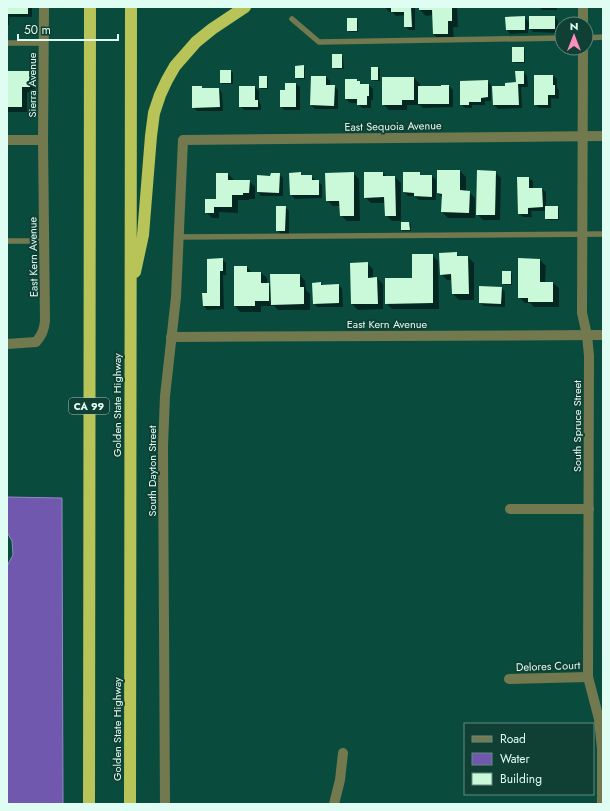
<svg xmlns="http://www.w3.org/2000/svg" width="610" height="811" font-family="Jost,sans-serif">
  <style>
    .water { fill: #7158af; stroke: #928ac3 }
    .shadow { fill: #0007 }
    .building { fill: #c9f9d8 }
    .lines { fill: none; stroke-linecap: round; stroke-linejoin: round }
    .service { stroke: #73794f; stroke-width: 5.5 }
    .minor { stroke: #73794f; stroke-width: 10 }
    .motorway { stroke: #b8c457; stroke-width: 12 }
    .labels { text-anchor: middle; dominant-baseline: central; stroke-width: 4; stroke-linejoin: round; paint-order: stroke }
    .shield { fill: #103f34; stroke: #a1c4ba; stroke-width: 1 }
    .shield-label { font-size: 10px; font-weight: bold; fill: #dffdf3 }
    .street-label { font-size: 11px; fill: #dffdf3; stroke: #103f34 }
  </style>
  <rect width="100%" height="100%" fill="#094c3e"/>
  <!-- water -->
  <path class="water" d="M7,497L62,498L63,804H7V566L13,555L12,541L7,532Z"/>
  <!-- shadow -->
  <g class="shadow">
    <path d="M7,7H32V17H9V25H7Z"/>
    <path d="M385,7H415V30H409L405,26V15L396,16L392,12H389Z"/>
    <path d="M420,7H457L458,27H453L454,40H439L433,34V15L426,16L420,10Z"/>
    <path d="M460,7H491L461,8Z"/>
    <path d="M497,7H528L498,8Z"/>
    <path d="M539,7H557V10H542Z"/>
    <path d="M524,17L530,23L555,17L558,21V33L533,32L528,27V33L510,34L507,30L506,18Z"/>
    <path d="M357,19L358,21V32H349L348,30Z"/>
    <path d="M523,48L525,50V63H515L513,61Z"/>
    <path d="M342,55L343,57L344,69H335L333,67Z"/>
    <path d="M303,66L305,68V79H298L296,78Z"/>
    <path d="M372,68H378L380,69V81H373L372,79Z"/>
    <path d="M221,71H231L233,73V84H223L221,83Z"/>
    <path d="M29,72L35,78V92H27V112H7V87H9Z"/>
    <path d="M524,72L527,76L528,87H521L522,108L498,109L494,105L507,87L517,83Z"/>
    <path d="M553,76L557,79V88L559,90V99L551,98V108H539L535,104Z"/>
    <path d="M266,77L268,78V89H261L260,87Z"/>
    <path d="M326,77L330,81V86H334L338,90V109H315L311,105Z"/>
    <path d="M414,78L420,84V87L449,86L453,90V107L423,108L420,105H407V110H389L383,104Z"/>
    <path d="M357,80L363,85H369L373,89V100H371V108H362L358,104V103H350L346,99Z"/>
    <path d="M487,81L491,85V101H485V105H472V108H465L462,105Z"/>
    <path d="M296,84L300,87V110H284L281,106L286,91Z"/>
    <path d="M201,87L204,89H219L222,93L223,111H197L193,107Z"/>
    <path d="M255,87L259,91V102L261,105V110H244L240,106Z"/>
    <path d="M438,171H460L466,177V192H469L475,198V218H448L442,212L443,198L438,193Z"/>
    <path d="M495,172L501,178L500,220H483L477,214Z"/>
    <path d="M300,173L303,176H311L322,185V198L295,199L291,195Z"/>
    <path d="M353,173L359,179L360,221H347L341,215V206H333L327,200Z"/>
    <path d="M383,173L387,177H395L401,183V221H392L386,215V203H371L365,197Z"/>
    <path d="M404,173H419L422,176H432L436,180V200H419L415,196H408L404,192Z"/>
    <path d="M228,174L234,180L249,181L255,187V199H249V200H238V213L219,212V218H212L206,212L217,200Z"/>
    <path d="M279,174L283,178V196H261L258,192V176L271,177Z"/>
    <path d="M529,178L533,181V189H542L546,192V207H557L559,208V220H548L546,219V211H531L532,217H523L519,213Z"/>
    <path d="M285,207L289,211V234H281L277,230Z"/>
    <path d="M409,223L411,224V231H404L402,230Z"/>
    <path d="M456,253L460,257H468L474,263V300H459L453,294V280H447L441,274Z"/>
    <path d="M432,255L438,261L439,309H392L386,303L413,279Z"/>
    <path d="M222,259L226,263V275H223L224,309L207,310L204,306Z"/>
    <path d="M540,260L546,266L545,283H553L559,288V307H534L530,303H525L519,297Z"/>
    <path d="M367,263L373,269V278H377L383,284V309L358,310L352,304Z"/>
    <path d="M247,267L252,273H261L267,278V284H268L272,288L300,275L305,281L306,290L310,294V310H278L274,306H261V312H240L235,306Z"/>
    <path d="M510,272L512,274V285H505L503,284Z"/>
    <path d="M320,283L323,285H339L342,289L343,307H317L314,303Z"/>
    <path d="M502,288L505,292V307L484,306L480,303Z"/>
  </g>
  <!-- building -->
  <g class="building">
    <rect x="7" y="7" width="21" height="7"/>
    <path d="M391,7H411L412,27H404V12H391Z"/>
    <path d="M419,7H452V21H448V34H433L432,10H419Z"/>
    <path d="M525,16V30H506L505,17Z"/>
    <rect x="529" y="16" width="26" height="13"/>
    <rect x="347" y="18" width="10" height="13"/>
    <rect x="512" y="47" width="12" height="15"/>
    <rect x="332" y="54" width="10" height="14"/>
    <path d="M304,65V78H295V66Z"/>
    <rect x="371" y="67" width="7" height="13"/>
    <rect x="220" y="70" width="11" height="13"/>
    <path d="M8,71H30V87H22V107H7V86H8Z"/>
    <path d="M515,71H524V84H518L519,105H493L492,86H505V83L516,82Z"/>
    <path d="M534,75H553V85H555V95H548V105H534Z"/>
    <rect x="259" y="76" width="8" height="12"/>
    <path d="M311,76H326V85H335L334,106L310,105Z"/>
    <path d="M382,77H414V100H402V105H382Z"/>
    <path d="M345,79H357V81H360V84H369V96H367V105H357V99H345Z"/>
    <path d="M488,80V97L481,98V102H469V105H460V81Z"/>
    <path d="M285,83H296V107H280V90H285Z"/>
    <path d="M441,85H449V104H418V86H441Z"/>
    <path d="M192,86H202V88H219L220,107L192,108Z"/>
    <path d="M239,86H255V100H258V107H239Z"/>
    <path d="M437,170H460V190L470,191L469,213L441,212L442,194L437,193Z"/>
    <path d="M477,170L496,171L495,215H476Z"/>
    <path d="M301,172V175H312V180H319V195H290L289,173Z"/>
    <path d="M354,172V216H340L339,201H326L325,173Z"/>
    <path d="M364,172H383V176H395L396,216H385L384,197L364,198Z"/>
    <path d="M403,172H420V175H432V197L414,196V193L403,192Z"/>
    <path d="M216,173H228V180H250L249,193H243V195H232V207H214V213H205V199H216Z"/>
    <path d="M271,173H280L279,193L257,192V175L270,176Z"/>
    <path d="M517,177H529V188H542L543,207L528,208V214H518Z"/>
    <path d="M276,206H286L285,231H276Z"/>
    <rect x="545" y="206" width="13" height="13"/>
    <path d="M401,222H409L410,230H401Z"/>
    <path d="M457,252V256H468L469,294H452L451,274L440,275L439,253Z"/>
    <path d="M412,254H433V303L385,304V278H412Z"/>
    <path d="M223,258V271H220V306H203L202,293H207V259Z"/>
    <path d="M518,258L540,259V282H553V302H528V298H518Z"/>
    <path d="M368,262V278L377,277L378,304H351L350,263Z"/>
    <path d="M234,266H247V272H261V283H269V301H255V306H234Z"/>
    <rect x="502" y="271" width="9" height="13"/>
    <path d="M270,274H300V287H304V304L271,305Z"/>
    <path d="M321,282V285L339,284V303L313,304L312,283Z"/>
    <path d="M479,286L502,287L501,304L479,303Z"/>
  </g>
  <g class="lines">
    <!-- service -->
    <g class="service">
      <path d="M292,19L319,42L562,38"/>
      <path d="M586,38L603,37"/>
      <path d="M7,43H44"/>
      <path d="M179,237L603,234"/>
      <path d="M7,241H44"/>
    </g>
    <!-- minor -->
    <g class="minor">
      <path d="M583,7V24"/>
      <path d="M583,48L582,313L587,335L589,356L588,677L599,719L602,749V804"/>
      <path d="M7,140H43"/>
      <path d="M171,337L603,335"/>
      <path d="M7,344L36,342C42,335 44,330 45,321L43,140L44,7"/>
      <path d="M510,509H589"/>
      <path d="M509,679L588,677"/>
      <path d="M165,804L163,446L165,396L176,297L183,140L603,136"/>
      <path d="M334,804L340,780L343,753"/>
    </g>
    <!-- motorway -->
    <g class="motorway">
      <path d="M135,272L143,235L151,136L154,113L160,95L167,80L175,66L196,42L212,29L245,7"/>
      <path d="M89,804L90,7"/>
      <path d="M130,804L131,7"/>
    </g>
  </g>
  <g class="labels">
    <!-- shield labels -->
    <rect class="shield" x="69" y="398" width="40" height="16" rx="3"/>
    <g class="shield-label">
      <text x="89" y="406">CA 99</text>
    </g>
    <!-- street labels -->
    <g class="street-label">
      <text transform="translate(32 85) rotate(-90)">Sierra Avenue</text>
      <text transform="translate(393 126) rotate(-1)">East Sequoia Avenue</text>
      <text transform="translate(33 257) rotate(-91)">East Kern Avenue</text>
      <text x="387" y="324">East Kern Avenue</text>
      <text transform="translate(117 405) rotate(-90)">Golden State Highway</text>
      <text transform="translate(577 426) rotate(-90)">South Spruce Street</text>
      <text transform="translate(152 471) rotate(-90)">South Dayton Street</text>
      <text transform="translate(548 666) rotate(-2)">Delores Court</text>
      <text transform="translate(117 729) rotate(-90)">Golden State Highway</text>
    </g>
  </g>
  <!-- border -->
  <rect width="610" height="811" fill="none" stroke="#dffdf3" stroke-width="16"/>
  <!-- legend -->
  <rect x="464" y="723" width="130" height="72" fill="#103f34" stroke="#638b80"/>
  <rect x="472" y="736" width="20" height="6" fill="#73794f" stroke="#638b80"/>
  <text x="500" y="743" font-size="12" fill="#dffdf3">Road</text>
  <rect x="472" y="753" width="20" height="12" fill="#7158af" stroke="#638b80"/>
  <text x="500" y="763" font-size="12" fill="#dffdf3">Water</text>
  <rect x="472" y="773" width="20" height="12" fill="#c9f9d8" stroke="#638b80"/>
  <text x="500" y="783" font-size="12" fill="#dffdf3">Building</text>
  <!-- north arrow -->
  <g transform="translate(574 36)"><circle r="19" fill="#103f34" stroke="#638b80"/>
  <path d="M0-3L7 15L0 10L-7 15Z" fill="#fe8ebc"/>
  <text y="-6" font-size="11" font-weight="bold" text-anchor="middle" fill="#dffdf3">N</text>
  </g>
  <!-- scale -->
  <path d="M18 34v6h100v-6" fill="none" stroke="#dffdf3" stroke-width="2"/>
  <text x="24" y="34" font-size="12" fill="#dffdf3" stroke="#103f34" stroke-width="3" paint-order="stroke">50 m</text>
</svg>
